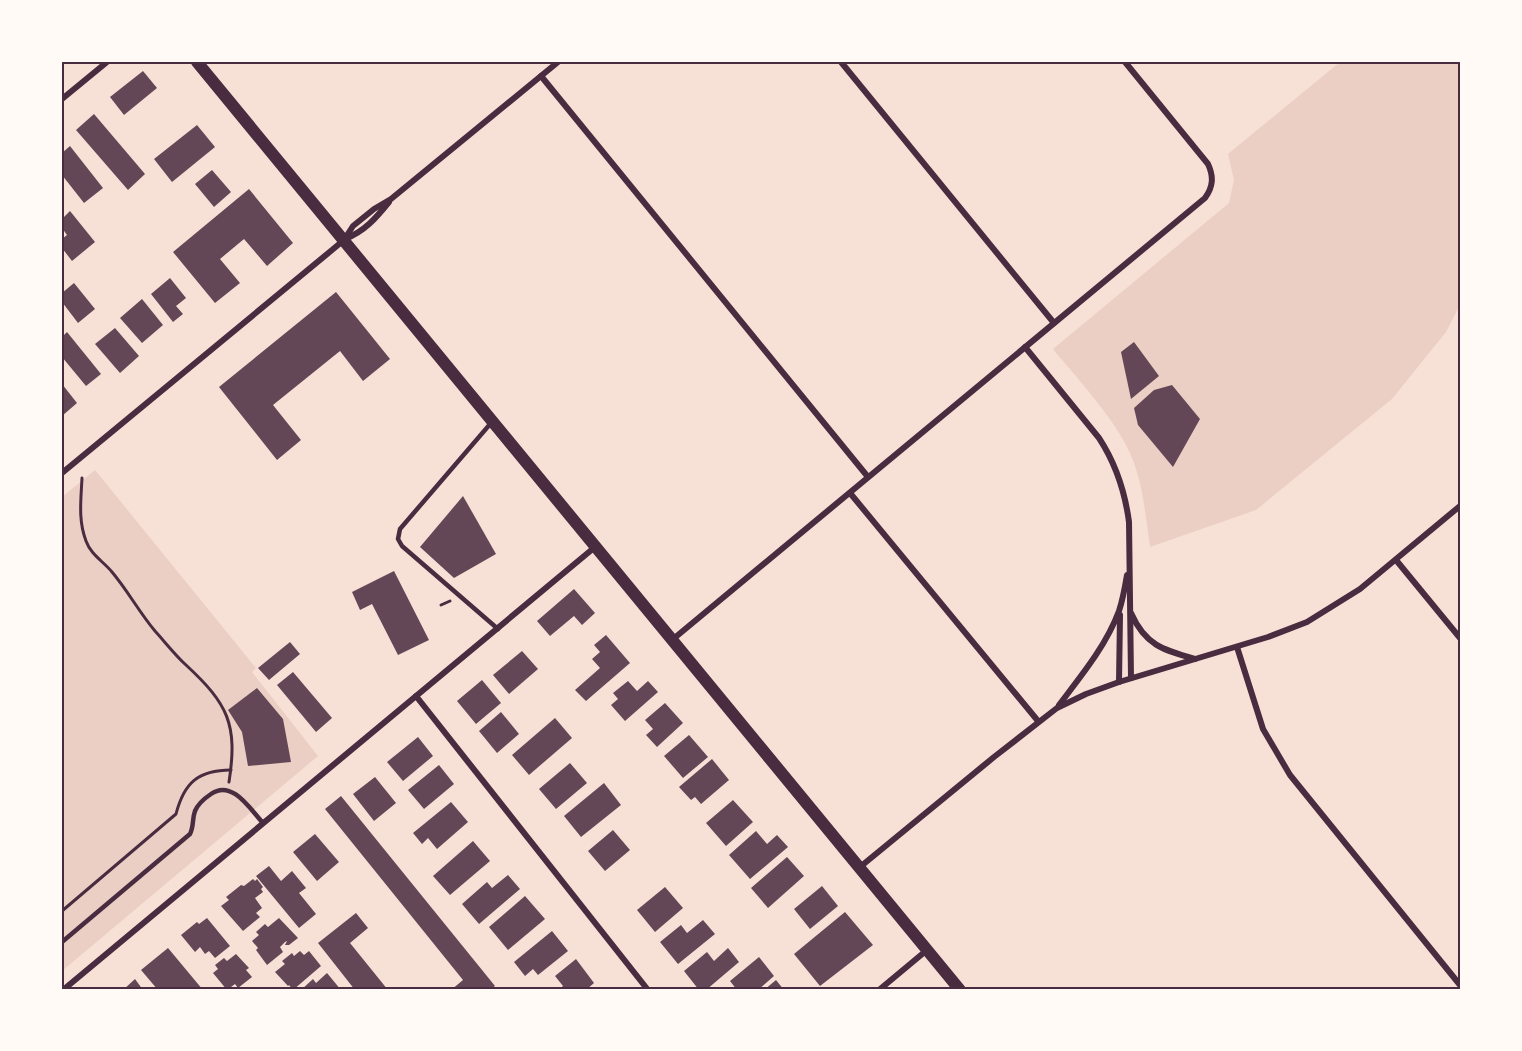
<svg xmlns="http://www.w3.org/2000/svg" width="1522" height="1051" font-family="'Nunito Sans',sans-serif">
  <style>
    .green { fill: #ebcfc5 }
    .building { fill: #644757 }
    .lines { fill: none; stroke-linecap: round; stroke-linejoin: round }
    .path { stroke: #4a2c40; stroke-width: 3 }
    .service { stroke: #4a2c40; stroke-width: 4.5 }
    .minor { stroke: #4a2c40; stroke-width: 6 }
    .secondary { stroke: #4a2c40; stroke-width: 12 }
    .neatline { fill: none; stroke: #4a2c40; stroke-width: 2 }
  </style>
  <rect width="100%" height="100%" fill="#f7e1d7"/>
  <!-- green -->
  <g class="green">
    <path d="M1340,62H1460V305L1446,332L1392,399L1256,510L1150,547C1146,520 1144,492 1135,466C1123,427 1079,381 1053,349L1229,203L1234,180L1228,154Z"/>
    <path d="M95,470L256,668L252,672L318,756L62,971V497Z"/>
  </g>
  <!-- building -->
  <g class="building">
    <path d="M143,71L157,88L124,115L110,97Z"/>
    <path d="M94,114L145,174L128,190L76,130Z"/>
    <path d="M197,125L215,147L172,182L154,159Z"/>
    <path d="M70,146L103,188L84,203L62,175V153Z"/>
    <path d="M212,170L231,192L214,207L195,184Z"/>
    <path d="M249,189L293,243L267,266L244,239L220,259L240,283L215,303L173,252Z"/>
    <path d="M70,211L95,242L72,261L62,248V239L67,235L62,228V219Z"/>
    <path d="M170,278L186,298L176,306L183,314L173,322L151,294Z"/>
    <path d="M74,283L95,309L78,323L62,302V293Z"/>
    <path d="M336,292L390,359L363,381L340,351L273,405L301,440L277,460L219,387Z"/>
    <path d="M142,299L163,325L142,343L120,318Z"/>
    <path d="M115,328L139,356L120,373L95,344Z"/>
    <path d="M67,332L101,374L86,386L62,357V337Z"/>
    <path d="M1134,342L1159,376L1131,399L1121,352Z"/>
    <path d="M62,384L77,403L62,416Z"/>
    <path d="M1172,385L1200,419L1173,467L1138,425L1134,408L1154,390Z"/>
    <path d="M463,496L496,554L454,578L420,547Z"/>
    <path d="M394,571L429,640L398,655L372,604L360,610L352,592Z"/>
    <path d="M574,589L595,613L582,625L574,616L550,636L537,621Z"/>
    <path d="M606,635L630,663L586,701L575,690L600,668L592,659L600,652L594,645Z"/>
    <path d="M290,642L300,654L269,680L258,668Z"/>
    <path d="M522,651L538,669L509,694L493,675Z"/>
    <path d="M293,672L332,718L316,732L277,685Z"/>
    <path d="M482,680L501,703L476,724L457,701Z"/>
    <path d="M628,681L637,691L648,681L658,692L625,721L611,705L618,699L613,693Z"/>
    <path d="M257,688L283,719L291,762L248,766L242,732L228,710Z"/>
    <path d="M665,703L683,723L657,747L646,735L653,729L645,720Z"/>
    <path d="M501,712L519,734L497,753L479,731Z"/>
    <path d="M555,718L572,738L529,775L512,755Z"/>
    <path d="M689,735L708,757L683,778L664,756Z"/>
    <path d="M418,737L433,756L403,781L387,762Z"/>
    <path d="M712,759L729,780L701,804L695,797L691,800L679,787Z"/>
    <path d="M570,763L587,783L556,809L539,789Z"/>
    <path d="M439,765L454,784L424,809L408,790Z"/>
    <path d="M375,777L396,803L374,821L353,794Z"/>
    <path d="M604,783L621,805L581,837L564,816Z"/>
    <path d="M341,796L495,986L490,990H451L463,980L325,809Z"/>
    <path d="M733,800L753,822L726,846L706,823Z"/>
    <path d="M451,802L468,822L437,849L428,838L422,844L413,833Z"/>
    <path d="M613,830L630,850L605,871L588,851Z"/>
    <path d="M756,831L767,844L777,835L788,847L750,879L729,855Z"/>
    <path d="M315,834L339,862L317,881L293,852Z"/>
    <path d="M473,841L490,861L450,895L433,876Z"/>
    <path d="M787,857L804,876L768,908L751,888Z"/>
    <path d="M269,866L281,881L292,871L306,888L299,893L316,914L299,928L256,876Z"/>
    <path d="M508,875L520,889L479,924L462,904L487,882L492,888Z"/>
    <path d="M253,879L255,881L257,879L263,887L261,889L263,892L255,898L262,908L256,913L260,917L243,931L221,906L229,900L226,897L241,885L244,886Z"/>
    <path d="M822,886L838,906L810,929L794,909Z"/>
    <path d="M665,887L683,908L655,932L637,910Z"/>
    <path d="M525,896L545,919L508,950L489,927Z"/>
    <path d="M845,912L873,945L820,986L794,954Z"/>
    <path d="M356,913L368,928L350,943L388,990H355L318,943Z"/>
    <path d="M207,918L230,946L215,958L209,951L205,954L200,947L195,952L181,935L197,922L199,924Z"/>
    <path d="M279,918L298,938L289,945H285L287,941L285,942L280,947L283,952L267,965L256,950L258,948L252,941L259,935L256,932L265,924L268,927Z"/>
    <path d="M703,920L715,934L678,964L660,942L681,925L687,933Z"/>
    <path d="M552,931L568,951L538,975L533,969L525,976L514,962Z"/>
    <path d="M168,948L203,990H158L141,970Z"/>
    <path d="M728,948L739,962L706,990H699L684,971L707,952L714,961Z"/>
    <path d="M300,951L304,955L309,951L321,966L293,990L289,985L288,986L275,972L285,964L282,961L292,953L294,956Z"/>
    <path d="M236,954L249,968L246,970L252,977L238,988L235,984L227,990L213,973L218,969L215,965L224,958L227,961Z"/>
    <path d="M759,957L774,976L758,990H737L730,981Z"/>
    <path d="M576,959L594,983L586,990H559L563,986L555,976Z"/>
    <path d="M327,973L341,990H301L313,979L316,983Z"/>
    <path d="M135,979L143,990H123Z"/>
    <path d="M776,980L784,990H764Z"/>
  </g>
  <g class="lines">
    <!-- path -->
    <g class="path">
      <path d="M82,478C81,500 78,520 86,541C91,555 103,561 112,572C128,591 139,612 155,631C165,642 175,655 186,665C228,704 238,724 229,782"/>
      <path d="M441,605L450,601"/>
      <path d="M62,911L176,814C184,783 198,770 231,770"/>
    </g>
    <!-- service -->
    <g class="service">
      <path d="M491,423L400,529L398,539L402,546L498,629"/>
      <path d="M62,942L190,834C194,826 192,819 195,811C198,804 205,798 211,794C232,779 250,809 263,823"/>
    </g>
    <!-- minor -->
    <g class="minor">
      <path d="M841,62L1054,323"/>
      <path d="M541,76L868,477"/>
      <path d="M62,99L107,62"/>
      <path d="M345,239C365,231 376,218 389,202"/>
      <path d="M1025,347L1099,438C1116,464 1125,492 1129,522L1131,678"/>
      <path d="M62,473L332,250L344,240L353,226L374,209L391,199L558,62"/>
      <path d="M850,493L1038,721"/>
      <path d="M1396,560L1460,638"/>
      <path d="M1131,613C1145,645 1163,650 1195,659"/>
      <path d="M672,640L1205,198C1213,187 1214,177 1208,164L1125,62"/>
      <path d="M1237,647L1263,729L1290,775L1460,985"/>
      <path d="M1119,682L1120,615"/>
      <path d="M416,696L648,990"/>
      <path d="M1059,705C1081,676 1106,646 1119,611C1123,599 1125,587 1127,575"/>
      <path d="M860,867L994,757L1057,708L1086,694L1119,682L1268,637L1307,622L1360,589L1460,506"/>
      <path d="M63,990L595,547"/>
      <path d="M879,990L927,950"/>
    </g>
    <!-- secondary -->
    <path class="secondary" d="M197,62L960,990"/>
  </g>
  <!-- border -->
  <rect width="1522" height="1051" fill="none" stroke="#fffaf5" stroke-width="126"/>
  <rect x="63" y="63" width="1396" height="925" class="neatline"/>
</svg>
